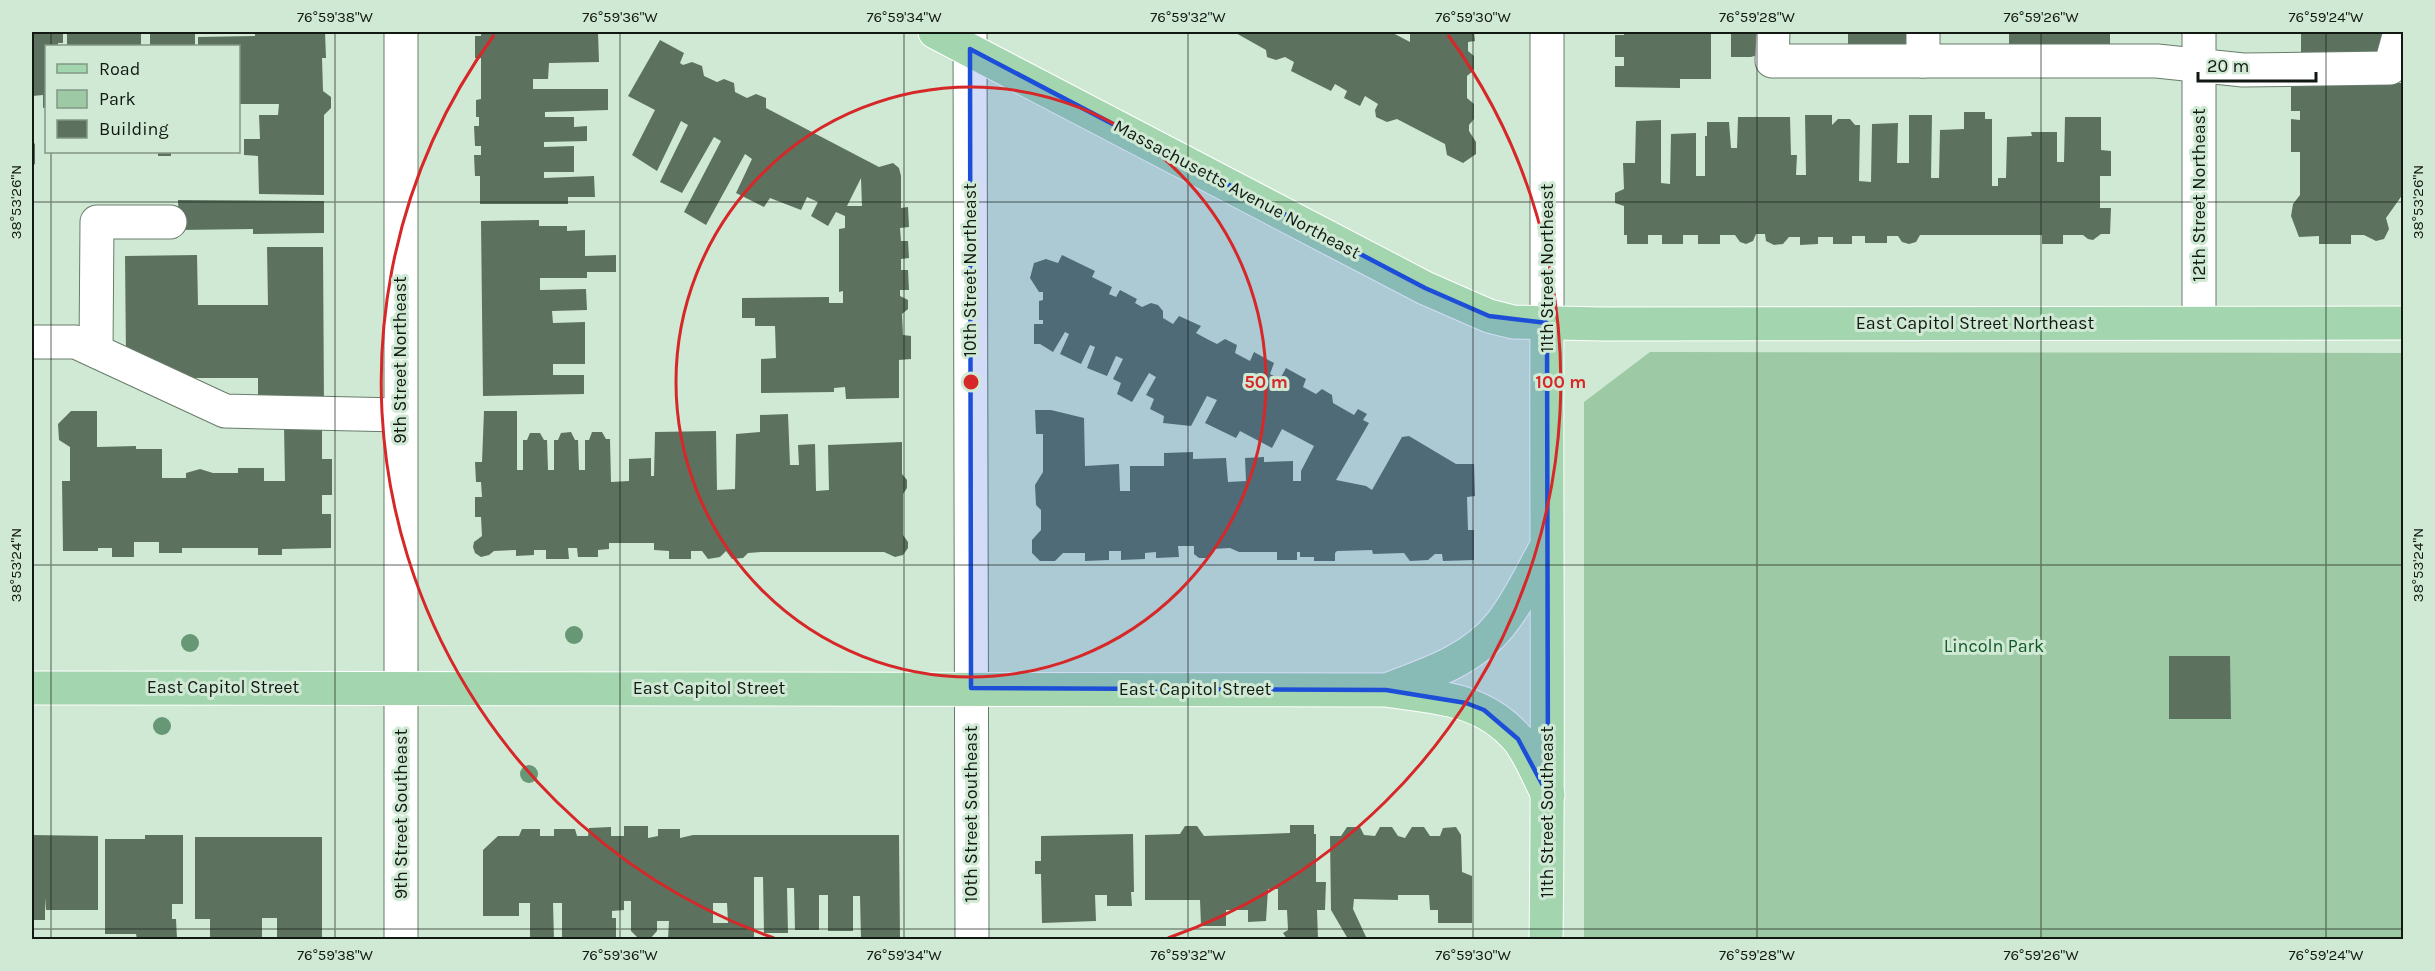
<svg xmlns="http://www.w3.org/2000/svg" width="2435" height="971" font-family="Karla,sans-serif">
  <style>
    .green { fill: #9dc9a4 }
    .building { fill: #5c725f; fill-rule: evenodd }
    .lines { fill: none; stroke-linecap: round; stroke-linejoin: round }
    .minor-casing { stroke: #677d6b; stroke-width: 35 }
    .major-casing { stroke: #fff; stroke-width: 35 }
    .minor { stroke: #fff; stroke-width: 33 }
    .major { stroke: #a3d6ae; stroke-width: 33 }
    .tree { fill: #669875 }
    .marked { fill: #1d4ed8; fill-opacity: 0.2; stroke: #1d4ed8; stroke-width: 4.5; stroke-linejoin: round }
    .ticks { fill: none; stroke: #111912; stroke-width: 1.5; stroke-opacity: 0.45 }
    .ring { fill: none; stroke: #d62828; stroke-width: 3 }
    .labels { text-anchor: middle; dominant-baseline: central; stroke-width: 6; stroke-linejoin: round; paint-order: stroke }
    .street-label { font-size: 18px; fill: #111912; stroke: #d0e9d4 }
    .park-label { font-size: 18px; fill: #105627; stroke: #d0e9d4 }
    .centre { fill: #d62828; stroke: #d0e9d4; stroke-width: 3 }
    .ring-label { font-size: 18px; text-anchor: middle; font-weight: bold; fill: #d62828; stroke: #d0e9d4; stroke-width: 6; stroke-linejoin: round; paint-order: stroke }
    .neatline { fill: none; stroke: #111912; stroke-width: 2 }
    .ticks-label { font-size: 15px; text-anchor: middle; fill: #111912 }
  </style>
  <rect width="100%" height="100%" fill="#d0e9d4"/>
  <!-- green -->
  <path class="green" d="M1650,352L2403,353V939L1584,940V402Z"/>
  <!-- building -->
  <g class="building">
    <path d="M32,32H63V43H58V46H46V107L43,108V95L32,96Z"/>
    <path d="M255,32H325L326,58H322L323,91L331,97V108L324,115V195L259,194L258,156L244,155V139H260L259,115H278L279,104H238V46H198V37L255,36Z"/>
    <path d="M481,32H598L599,62L549,63L548,79H533V89H608V110L545,112V117H574V127L587,126V141L544,142V147L574,146V172H544V178L594,176L595,197H568V204H480V176H475L474,155H481V146H475L474,126H479V117H476V100L481,99V58H475V36H481Z"/>
    <path d="M1234,32H1391L1410,42V32H1474L1475,41L1468,42V51L1474,56V70L1467,76V98L1474,104V119L1469,125V131L1476,142V154L1463,163L1447,155L1445,144L1397,119L1387,122L1376,117L1375,110L1378,104L1365,96L1360,106L1344,98L1347,91L1335,84L1331,91L1291,71L1294,62L1285,57L1276,60L1267,57L1266,50Z"/>
    <path d="M1624,32H1711V79H1680V88L1615,87V66H1624V57H1615V35H1624Z"/>
    <path d="M1731,32H1767V52L1751,57H1731Z"/>
    <path d="M1848,32H1915V49L1848,57Z"/>
    <path d="M2009,32H2110V48L2009,57Z"/>
    <path d="M2301,32H2390L2383,53L2301,60Z"/>
    <path d="M141,33V46H67V34Z"/>
    <rect x="150" y="33" width="45" height="13"/>
    <path d="M660,40L684,53L680,63L683,65L692,62L702,66L704,76L717,82L724,79L734,83L735,92L747,98L756,94L766,98V108L879,167L893,163L899,168L901,176V208L908,207L909,227L900,228L901,241H908L909,258L901,259V270H908L909,290H900V296L908,300V309L902,314L903,335L911,336V359L899,360V398L846,399L845,387L834,388V392L761,393V359L776,358L775,326H755V318H742V298L829,297V303H843V291L839,292V229L845,228V216L836,212L828,226L811,216L818,202L807,197L801,210L770,198L764,207L736,193L752,159L745,154L706,225L684,212L721,141L714,137L682,193L660,182L688,125L681,121L657,171L632,155L655,110L628,96ZM861,178L862,206H847Z"/>
    <path d="M2401,83L2403,85V194L2386,218L2389,229L2384,239L2376,241L2364,235H2351V244H2319V236L2299,237L2291,216L2293,204L2300,195V152H2291V119L2300,120V111H2291V85Z"/>
    <path d="M1964,112H1985V119H1992V186H1998V178H2006L2007,137L2032,136L2031,132H2057V162H2064L2065,117H2101V150L2111,151V176H2100V208H2111L2110,234H2101L2093,240L2088,239L2083,235H2063V244H2042V235H1920L1916,242L1909,244L1902,242L1898,236H1887V243H1865V236H1852V244H1833V237H1818V244L1800,245V237H1789L1783,244L1774,245L1766,241L1765,234H1756L1753,241L1746,244L1740,242L1735,235H1720V244H1698V235H1683V244H1662V235H1648V244H1627V235H1624V206L1615,203V193L1624,189L1623,163H1635L1636,121L1661,120V183L1670,184L1671,134L1696,133V176H1705V136H1707V122H1729L1731,148H1737L1738,117H1790L1791,155H1797L1796,175H1806L1805,115H1832V125L1838,119H1850L1855,125H1860L1859,181L1871,182L1872,124L1898,123L1897,163H1909V115H1932L1931,178H1939L1940,130L1964,129Z"/>
    <path d="M32,141L35,144V164L32,166Z"/>
    <rect x="158" y="152" width="13" height="4"/>
    <path d="M178,200L324,201V233L253,234V229L179,230Z"/>
    <path d="M539,220V226H567V231L585,230V256L616,255V272H587V278H540V290L586,289L587,310L552,311L553,323L585,322V364H553V375H584V394L483,396L481,221Z"/>
    <path d="M267,247H323L324,407L258,408V378H181L126,357L125,256L197,255L198,305H268Z"/>
    <path d="M1062,255L1095,271L1092,277L1112,287L1109,294L1116,297L1120,290L1137,299L1135,303L1142,307L1151,303L1158,305L1163,311V318L1173,324L1179,316L1201,326L1196,333L1207,339L1217,344L1225,339L1237,345L1235,353L1250,361L1254,352L1274,363L1270,374L1280,379L1286,368L1306,379L1303,387L1316,394L1322,389L1332,395L1333,403L1354,415L1358,409L1367,414L1363,420L1369,423L1336,480L1366,486L1372,490L1402,437L1409,436L1456,464H1474L1475,496L1467,497L1468,530H1474V560L1443,561L1442,554H1435L1428,560L1410,561L1404,553L1373,554L1372,550L1337,551L1335,553V561H1314V557H1300V552H1297V560H1277V552H1239L1230,548L1212,549V554L1206,558H1199L1194,554V546H1178L1179,557L1156,558V552L1145,553V559L1121,560V551H1109V560L1085,561V553H1063L1055,561H1040L1032,553V540L1041,530V510L1036,505L1035,485L1043,472V434H1036L1035,410H1051L1084,418L1085,466L1119,464L1120,491H1130V466H1164V453L1193,452V459L1226,458L1228,482L1246,481L1245,458L1264,457V462L1293,461V481H1301V471L1314,446L1282,429L1272,448L1240,431L1236,438L1205,423L1217,400L1207,396L1191,426L1163,423L1164,416L1150,409L1154,399L1146,395L1156,377L1149,373L1132,402L1117,394L1121,383L1113,379L1123,359L1116,356L1107,376L1087,368L1095,347L1090,345L1081,364L1060,354L1069,334L1065,332L1053,352L1040,344H1034V324H1043V320H1039V301L1043,300V292H1039L1030,278L1034,263L1046,259L1058,263Z"/>
    <path d="M71,411H97V447L136,446V449H162V478H186V473L200,469L213,473H238V468H264V481H285L284,426L322,425V459H332V495H322V514H331V548L282,549V555H258V548H182V553H159V542H134V557H112V548H98V551H63L62,481H70V447L59,440L58,424Z"/>
    <path d="M484,411H517V470H523V440H527L530,433H540L544,440H547L548,470H554V440H558L561,433L571,432L575,440H578L579,470H585V440H589L592,432H602L606,439H610L611,482L629,481V459L651,458V476H654L655,432L716,431L717,490L735,489L736,434L760,432V415L788,414L790,465H799L798,445L815,444L816,491L829,490L828,445L902,442V474L907,480V488L903,494V535L908,542V548L903,555L895,557L884,552H761L748,553L743,558L732,559L726,551L720,557L708,559L702,551H691V559H669V551L654,550V543H609V549L598,550V557H578L577,548H568L569,559H546V550H534V555L516,556V550L494,551L489,555L481,557L475,553L473,547L474,542L482,536L481,517H475V497H482L481,482H476L475,462H482Z"/>
    <path d="M2169,656H2230L2231,719H2169Z"/>
    <path d="M1290,825H1314V834H1316V882H1326L1325,910H1317L1318,939H1287L1283,933L1288,930L1287,910H1278V889H1268L1266,921L1248,922V910H1226V926H1201L1200,900H1145V835L1180,834L1185,826H1197L1204,836L1290,833Z"/>
    <path d="M624,826H648V838L658,836V829H680V838L693,835H899L900,939H861L860,896H853V931H828V895H819V930H795L794,888H787L788,933H764L763,877H754V939H668L669,921H657V931L650,939H639L631,931V901H624V910L612,911V918H616V939H562V903H553L554,939H530V903H519V916H483V850L498,836H519L522,829H540V836H554V829H575L577,836H588L589,828L611,827V836H624ZM713,903H727L728,923H713Z"/>
    <path d="M1347,827H1360L1364,835L1375,836L1380,827H1392L1398,836L1405,838L1412,827H1424L1430,836H1440L1443,828L1456,827L1461,835L1462,872L1472,876V923H1438V910H1430L1429,895H1398V900L1354,899L1353,909L1367,939H1348L1331,910L1330,836H1341Z"/>
    <path d="M1133,834L1134,892H1131L1132,906H1107V895H1095L1096,921L1042,923L1041,874H1035V861H1041V836Z"/>
    <path d="M32,835L98,836V910H46L45,898V920H32Z"/>
    <path d="M145,835H183V904H172V919H176L177,939H137L136,934H105V839H145Z"/>
    <path d="M195,837H322V939H277V918H262V939H210V919H195Z"/>
    <rect x="1041" y="937" width="57" height="2"/>
  </g>
  <g class="lines">
    <!-- minor casing -->
    <g class="minor-casing">
      <g id="minor">
        <path d="M401,32V940"/>
        <path d="M970,32L972,940"/>
        <path d="M1773,32L1772,61H2157L2243,70L2390,68L2400,32"/>
        <path d="M1923,32V61"/>
        <path d="M2199,322V32"/>
        <path d="M1547,323V32"/>
        <path d="M32,342H76L225,411L400,415"/>
        <path d="M96,351L97,222H170"/>
      </g>
    </g>
    <!-- major casing -->
    <g class="major-casing">
      <g id="major">
        <path d="M935,32L1425,288L1489,316L1513,322L1603,324L2404,323"/>
        <path d="M32,688L1386,690C1436,698 1481,697 1517,738C1529,752 1539,778 1548,795"/>
        <path d="M1389,689C1429,674 1472,660 1500,625C1518,603 1531,574 1545,549"/>
        <path d="M1546,940C1549,734 1546,529 1547,323"/>
      </g>
    </g>
    <!-- minor -->
    <use href="#minor" class="minor"/>
    <!-- major -->
    <use href="#major" class="major"/>
  </g>
  <!-- trees -->
  <g class="tree">
    <circle cx="574" cy="635" r="9"/>
    <circle cx="190" cy="643" r="9"/>
    <circle cx="162" cy="726" r="9"/>
    <circle cx="529" cy="774" r="9"/>
  </g>
  <!-- marked area -->
  <path class="marked" d="M970,49L1425,288L1489,316L1547,323L1548,795L1518,739L1484,710L1466,703L1386,690L971,688Z"/>
  <!-- ticks -->
  <path class="ticks" d="M51,32V46M335,32V940M620,32V940M904,32V940M1188,32V940M1473,32V940M1757,32V940M2041,32V940M2326,32V940M51,152V940M32,202H2404M32,565H2404M32,929H2404"/>
  <!-- distance rings -->
  <g class="ring">
    <circle cx="971" cy="382" r="295"/>
    <path d="M774 938A590 590 0 0 1 494 35M1448 35A590 590 0 0 1 1168 938"/>
  </g>
  <g class="labels">
    <!-- street labels -->
    <g class="street-label">
      <text transform="translate(1237 189) rotate(28)">Massachusetts Avenue Northeast</text>
      <text transform="translate(2199 195) rotate(-90)">12th Street Northeast</text>
      <text transform="translate(1547 268) rotate(-90)">11th Street Northeast</text>
      <text transform="translate(970 270) rotate(-90)">10th Street Northeast</text>
      <text x="1975" y="323">East Capitol Street Northeast</text>
      <text transform="translate(400 360) rotate(-90)">9th Street Northeast</text>
      <text x="223" y="687">East Capitol Street</text>
      <text x="709" y="688">East Capitol Street</text>
      <text x="1195" y="689">East Capitol Street</text>
      <text transform="translate(1547 812) rotate(-90)">11th Street Southeast</text>
      <text transform="translate(401 814) rotate(-90)">9th Street Southeast</text>
      <text transform="translate(971 814) rotate(-90)">10th Street Southeast</text>
    </g>
    <!-- park labels -->
    <g class="park-label">
      <text x="1994" y="646">Lincoln Park</text>
    </g>
  </g>
  <circle cx="971" cy="382" r="9" class="centre"/>
  <g class="ring-label">
    <text x="1266" y="388">50 m</text>
    <text x="1561" y="388">100 m</text>
  </g>
  <!-- border -->
  <rect width="2435" height="971" fill="none" stroke="#d0e9d4" stroke-width="66"/>
  <!-- legend -->
  <rect x="45" y="45" width="195" height="108" fill="#d0e9d4" stroke="#849686" stroke-width="1.5"/>
  <rect x="57" y="64" width="30" height="9" fill="#a3d6ae" stroke="#849686" stroke-width="1.5"/>
  <text x="99" y="75" font-size="18" fill="#111912">Road</text>
  <rect x="57" y="90" width="30" height="18" fill="#9dc9a4" stroke="#849686" stroke-width="1.5"/>
  <text x="99" y="105" font-size="18" fill="#111912">Park</text>
  <rect x="57" y="120" width="30" height="18" fill="#5c725f" stroke="#849686" stroke-width="1.5"/>
  <text x="99" y="135" font-size="18" fill="#111912">Building</text>
  <!-- scale -->
  <path d="M2198 72v9h118v-9" fill="none" stroke="#111912" stroke-width="3"/>
  <text x="2207" y="72" font-size="18" fill="#111912" stroke="#d0e9d4" stroke-width="4.5" paint-order="stroke">20 m</text>
  <rect x="33" y="33" width="2369" height="905" class="neatline"/>
  <g class="ticks-label">
    <text x="335" y="22">76°59'38"W</text>
    <text x="620" y="22">76°59'36"W</text>
    <text x="904" y="22">76°59'34"W</text>
    <text x="1188" y="22">76°59'32"W</text>
    <text x="1473" y="22">76°59'30"W</text>
    <text x="1757" y="22">76°59'28"W</text>
    <text x="2041" y="22">76°59'26"W</text>
    <text x="2326" y="22">76°59'24"W</text>
    <text transform="translate(16 202) rotate(-90)" y="5">38°53'26"N</text>
    <text transform="translate(2418 202) rotate(-90)" y="5">38°53'26"N</text>
    <text transform="translate(16 565) rotate(-90)" y="5">38°53'24"N</text>
    <text transform="translate(2418 565) rotate(-90)" y="5">38°53'24"N</text>
    <text x="335" y="960">76°59'38"W</text>
    <text x="620" y="960">76°59'36"W</text>
    <text x="904" y="960">76°59'34"W</text>
    <text x="1188" y="960">76°59'32"W</text>
    <text x="1473" y="960">76°59'30"W</text>
    <text x="1757" y="960">76°59'28"W</text>
    <text x="2041" y="960">76°59'26"W</text>
    <text x="2326" y="960">76°59'24"W</text>
  </g>
</svg>
